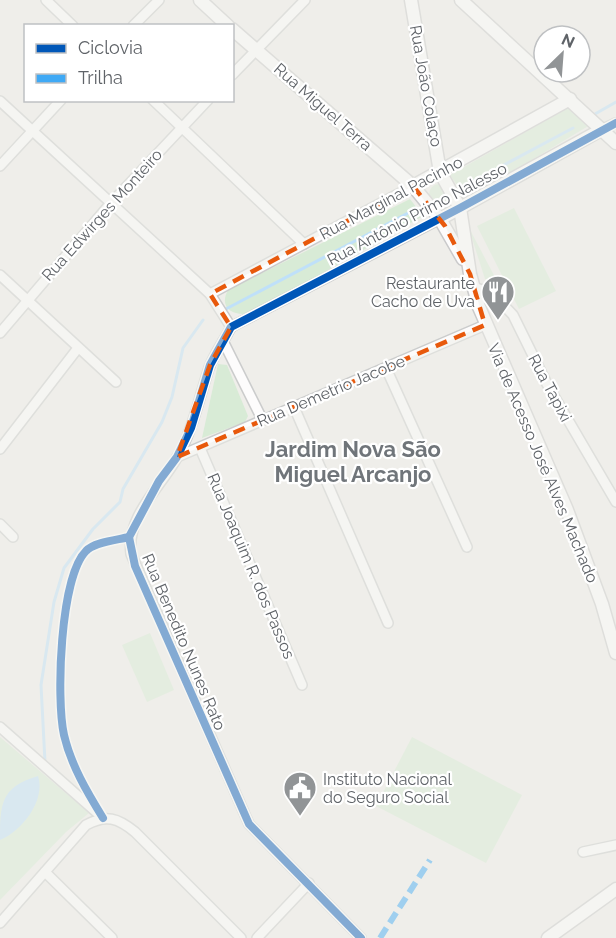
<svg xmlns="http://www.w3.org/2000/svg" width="616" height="938" font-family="Raleway,sans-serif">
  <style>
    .green { fill: #d8ebd6 }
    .water { fill: #bfe0f9 }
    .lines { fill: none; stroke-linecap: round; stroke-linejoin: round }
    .stream { stroke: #bfe0f9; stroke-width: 3 }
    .street-casing { stroke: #cbcccc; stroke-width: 12 }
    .secondary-casing { stroke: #cacacb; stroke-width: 15 }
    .street { stroke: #fdfcfc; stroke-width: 9 }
    .secondary { stroke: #fdfcfc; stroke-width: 12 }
    .quiet { stroke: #3fa9f5; stroke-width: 6; stroke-dasharray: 12 6; stroke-linecap: butt }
    .cycleway-casing { stroke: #fff; stroke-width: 11 }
    .cycleway { stroke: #0057b8; stroke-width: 8 }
    .marked { fill: none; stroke: #e8590c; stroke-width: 4.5; stroke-dasharray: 12 8; stroke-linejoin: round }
    .labels { text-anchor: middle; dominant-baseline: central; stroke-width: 4.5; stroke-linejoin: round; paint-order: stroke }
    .street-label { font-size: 16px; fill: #5f6368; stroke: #fff }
    .poi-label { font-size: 16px; fill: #5f6368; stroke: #fff; text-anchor: end }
    .district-label { font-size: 22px; font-weight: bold; fill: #70757a; stroke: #fff }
  </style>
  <rect width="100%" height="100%" fill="#efeeea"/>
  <!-- green -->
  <g class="green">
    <path d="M573,105L590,125L475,194L465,197L450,175Z"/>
    <circle cx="439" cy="194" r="10"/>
    <path d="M410,199L423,216L254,312C237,318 217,310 228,290Z"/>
    <path d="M514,208L556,291L519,309L477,226Z"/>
    <path d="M468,226L497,281L485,279Z"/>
    <path d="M218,364L227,365L248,416L245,422L202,438Z"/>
    <path d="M150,633L174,690L147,702L122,645Z"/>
    <path d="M0,737L89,813L66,832L0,900Z"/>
    <path d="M412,737L522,795L486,863L376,806Z"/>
  </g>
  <!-- water -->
  <path class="water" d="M38,776C46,800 22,831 0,840C0,805 0,787 38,776Z"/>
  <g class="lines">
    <!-- stream -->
    <g class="stream">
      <path d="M595,114L616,102"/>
      <path d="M459,189L573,128"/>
      <path d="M224,310L410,212"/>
      <path d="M45,762L41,685L54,602L64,568L93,529L120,502L123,489L162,422L172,397L183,348L203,320"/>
    </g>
    <!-- street casing -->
    <g class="street-casing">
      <g id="street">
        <path d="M46,0L73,26"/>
        <path d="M133,26L159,0"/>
        <path d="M232,75L305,0"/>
        <path d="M153,100L304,244"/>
        <path d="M0,101L210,294L231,327"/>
        <path d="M601,130L616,123"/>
        <path d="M0,166L61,100"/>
        <path d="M0,275L116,382"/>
        <path d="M473,287L492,293L513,315L547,384L616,502"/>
        <path d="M210,294L413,186"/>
        <path d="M231,327C224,341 214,354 209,368C199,398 193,429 178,456C161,487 126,516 131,554L249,824L361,938"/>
        <path d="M231,327L440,219"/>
        <path d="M0,333L111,203L208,100"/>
        <path d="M223,341L262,419"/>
        <path d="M386,368L467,547"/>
        <path d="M294,407L388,623"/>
        <path d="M200,448L302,685"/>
        <path d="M0,449L78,348"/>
        <path d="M177,457L485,325"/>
        <path d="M0,524L13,537"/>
        <path d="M0,727L103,818"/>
        <path d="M583,852L616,845"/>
        <path d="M45,872L112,938"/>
        <path d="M0,923L86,825C106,814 118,818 135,832L241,938"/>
        <path d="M257,938L309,883"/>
      </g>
    </g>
    <!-- secondary casing -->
    <g class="secondary-casing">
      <g id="secondary">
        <path d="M200,0L228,26"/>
        <path d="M411,0L440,172L460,208L470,274L479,307L567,510L602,604L616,653"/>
        <path d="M461,0L616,143"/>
        <path d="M232,29L413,186L440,219L463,259"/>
        <path d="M413,186L570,99"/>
        <path d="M440,219L601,130"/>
        <path d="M548,938L616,889"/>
      </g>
    </g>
    <!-- street -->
    <use href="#street" class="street"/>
    <!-- secondary -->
    <use href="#secondary" class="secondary"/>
    <!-- quiet -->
    <path class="quiet" d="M380,938L430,860"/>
    <!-- cycleway casing -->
    <g class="cycleway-casing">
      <g id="cycleway">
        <path d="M103,818C87,792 71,765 64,735C56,699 60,577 86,551C94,542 117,540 129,537"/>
        <path d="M361,938L249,824L135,566L129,537L159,481L177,457L191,428L210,365L231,327L460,208L616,123"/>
      </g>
    </g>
    <!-- cycleway -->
    <use href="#cycleway" class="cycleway"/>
  </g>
  <!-- marked area -->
  <path d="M0 0H616V938H0ZM413,186L445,226L470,274L485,325L177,457L210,365L231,327L210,294Z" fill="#efeeea" fill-opacity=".55" fill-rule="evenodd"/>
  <path class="marked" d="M413,186L445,226L470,274L485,325L177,457L210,365L231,327L210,294Z"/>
  <!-- icons -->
  <defs>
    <g id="restaurant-pin" transform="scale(1.725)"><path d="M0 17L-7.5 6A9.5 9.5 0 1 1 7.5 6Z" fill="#919496" stroke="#fff"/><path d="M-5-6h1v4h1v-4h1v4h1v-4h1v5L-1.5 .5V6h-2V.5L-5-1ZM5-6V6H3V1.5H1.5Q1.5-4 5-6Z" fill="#fff"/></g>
    <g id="civic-pin" transform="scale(1.725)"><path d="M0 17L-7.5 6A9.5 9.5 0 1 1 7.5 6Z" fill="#919496" stroke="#fff"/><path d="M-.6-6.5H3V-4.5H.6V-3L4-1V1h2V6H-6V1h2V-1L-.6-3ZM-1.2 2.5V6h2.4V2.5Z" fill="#fff"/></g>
  </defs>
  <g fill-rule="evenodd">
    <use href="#restaurant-pin" x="498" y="292"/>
    <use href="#civic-pin" x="300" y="788"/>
  </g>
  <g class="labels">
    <!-- street labels -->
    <g class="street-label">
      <text transform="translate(426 86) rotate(80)">Rua João Colaço</text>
      <text transform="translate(323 107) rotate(41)">Rua Miguel Terra</text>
      <text transform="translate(391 198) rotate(-28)">Rua Marginal Pacinho</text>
      <text transform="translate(417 214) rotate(-28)">Rua Antônio Primo Nalesso</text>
      <text transform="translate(102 215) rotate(-48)">Rua Edwirges Monteiro</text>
      <text transform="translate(550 388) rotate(62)">Rua Tapixi</text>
      <text transform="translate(331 391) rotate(-23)">Rua Demetrio Jacobe</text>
      <text transform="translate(543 463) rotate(67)">Via de Acesso José Alves Machado</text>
      <text transform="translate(251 566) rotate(67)">Rua Joaquim R. dos Passos</text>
      <text transform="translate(184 642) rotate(67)">Rua Benedito Nunes Rato</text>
    </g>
    <!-- poi labels -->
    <g class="poi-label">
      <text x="475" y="283">Restaurante<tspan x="475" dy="18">Cacho de Uva</tspan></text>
      <text x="323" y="779" text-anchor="start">Instituto Nacional<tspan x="323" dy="18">do Seguro Social</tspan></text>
    </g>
    <!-- district labels -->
    <g class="district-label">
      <text x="353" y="449">Jardim Nova São<tspan x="353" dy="25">Miguel Arcanjo</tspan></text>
    </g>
  </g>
  <!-- legend -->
  <rect x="24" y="24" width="210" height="78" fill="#ffffff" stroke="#bfc1c3" stroke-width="1.5"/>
  <rect x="36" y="44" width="30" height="9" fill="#0057b8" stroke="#bfc1c3" stroke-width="1.5"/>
  <text x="78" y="54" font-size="18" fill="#5f6368">Ciclovia</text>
  <rect x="36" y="74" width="30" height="9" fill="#3fa9f5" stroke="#bfc1c3" stroke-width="1.5"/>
  <text x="78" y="84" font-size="18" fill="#5f6368">Trilha</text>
  <!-- north arrow -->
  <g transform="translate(562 54) rotate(25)"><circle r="28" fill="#ffffff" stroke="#bfc1c3" stroke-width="1.5"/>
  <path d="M0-4.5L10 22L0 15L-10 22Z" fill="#919496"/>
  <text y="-9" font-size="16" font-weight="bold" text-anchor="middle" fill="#5f6368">N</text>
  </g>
</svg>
